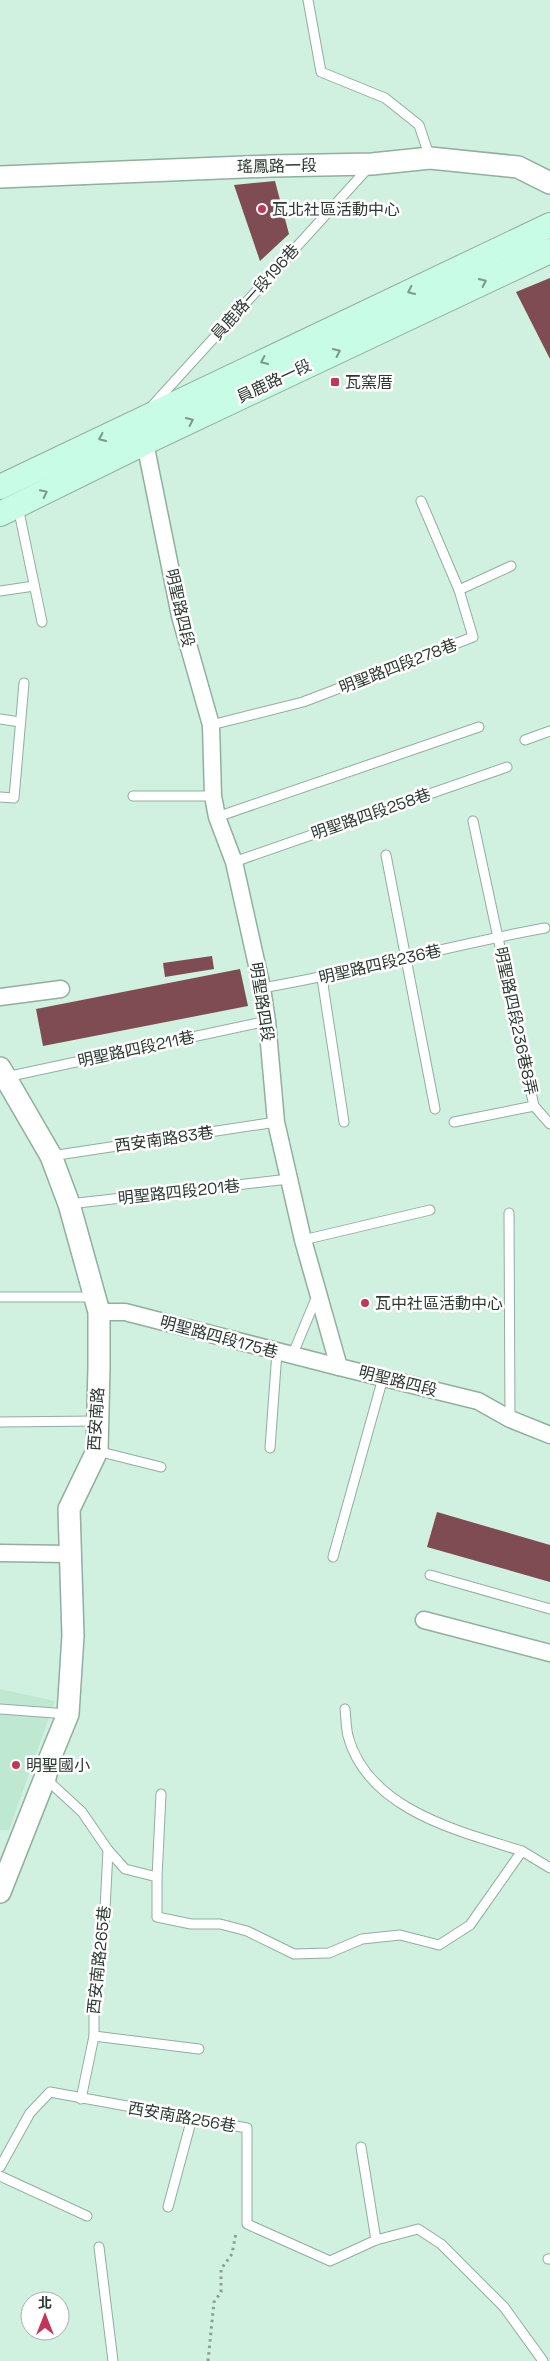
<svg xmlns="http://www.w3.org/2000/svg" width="550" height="2361" font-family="'Space Grotesk','Noto Sans TC',sans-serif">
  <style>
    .built { fill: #bfe8d2 }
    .building { fill: #7f4c54 }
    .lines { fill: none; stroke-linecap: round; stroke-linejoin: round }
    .service-casing { stroke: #90af9e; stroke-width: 11 }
    .minor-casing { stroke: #90af9e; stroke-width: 19 }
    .tertiary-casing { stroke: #90af9e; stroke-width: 24 }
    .secondary-casing { stroke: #90af9e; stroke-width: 26 }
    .path { stroke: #88a093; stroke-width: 3; stroke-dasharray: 2.5 4; stroke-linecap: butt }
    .service { stroke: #fff; stroke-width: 9 }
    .minor { stroke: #fff; stroke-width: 16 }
    .tertiary { stroke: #fff; stroke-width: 21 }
    .secondary { stroke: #c8fce7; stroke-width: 24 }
    .oneway { stroke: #7a9a8c }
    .poi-dot { fill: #c4355a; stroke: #fff; stroke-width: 2 }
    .labels { text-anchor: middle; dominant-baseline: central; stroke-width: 5; stroke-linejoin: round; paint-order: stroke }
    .street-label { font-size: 16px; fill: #2c3932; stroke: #fff }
    .poi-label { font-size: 16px; fill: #2c3932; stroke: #fff; text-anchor: start }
  </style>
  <rect width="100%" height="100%" fill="#d0f1df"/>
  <!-- built -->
  <path class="built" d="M0,1689L55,1701L9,1830H0Z"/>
  <!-- building -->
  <g class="building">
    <path d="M275,181L289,234L260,261L234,185Z"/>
    <path d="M550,278V359L516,292Z"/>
    <path d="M212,956L214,969L165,977L163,963Z"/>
    <path d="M240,969L248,1006L43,1046L36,1009Z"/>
    <path d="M437,1512L550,1545V1582L427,1547Z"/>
  </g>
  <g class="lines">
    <!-- service casing -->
    <g class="service-casing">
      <g id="service">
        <path d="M308,0L321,72L385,98L419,125L430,158"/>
        <path d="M152,406L370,166"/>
        <path d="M18,507L42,622"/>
        <path d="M459,590L511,566"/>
        <path d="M0,591L34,586"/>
        <path d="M0,719L20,722"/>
        <path d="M211,725L303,702L473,637L459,590L421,501"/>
        <path d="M525,740L550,731"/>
        <path d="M133,796H213"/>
        <path d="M0,797L14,798L24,683"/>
        <path d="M217,817L479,727"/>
        <path d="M473,821L534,1106"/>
        <path d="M386,855L435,1109"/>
        <path d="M234,862L507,767"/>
        <path d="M322,978L344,1122"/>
        <path d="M262,988C357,972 450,945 545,928"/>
        <path d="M6,1077L267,1021"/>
        <path d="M534,1106L550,1124"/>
        <path d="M454,1122L534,1106"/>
        <path d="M51,1156L276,1122"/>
        <path d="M69,1204L289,1179"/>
        <path d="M509,1213L510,1419"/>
        <path d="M303,1240L430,1210"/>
        <path d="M0,1297H95"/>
        <path d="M292,1356L317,1296"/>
        <path d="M0,1422L97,1421"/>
        <path d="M270,1448L277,1352"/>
        <path d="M97,1451L161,1467"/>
        <path d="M333,1557L383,1378"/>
        <path d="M430,1575L550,1609"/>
        <path d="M0,1709L68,1714"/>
        <path d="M345,1709C346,1718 346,1728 348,1736C368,1810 459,1831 522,1851"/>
        <path d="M45,1778L82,1812L108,1850L125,1869L157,1877V1917L191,1924H220L247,1931L294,1954L329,1953L362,1939L400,1935L439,1945L470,1925L522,1851L550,1868"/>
        <path d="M157,1877L161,1794"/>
        <path d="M94,2036L199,2049"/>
        <path d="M81,2099L94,2036V1987L104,1929L108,1850"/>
        <path d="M361,2147L376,2240"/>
        <path d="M0,2167L30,2113L50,2092L247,2128V2224L330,2261L376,2240L418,2229L441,2244L504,2307L543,2361"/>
        <path d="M0,2176L87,2216"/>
        <path d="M168,2207L192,2118"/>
        <path d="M99,2247L113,2361"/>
        <path d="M548,2259H550"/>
      </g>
    </g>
    <!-- minor casing -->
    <g class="minor-casing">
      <g id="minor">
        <path d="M143,433L180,616L211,725L213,796L217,817L234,862L262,988L267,1021L276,1122L303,1240L339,1367L478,1401L510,1419L550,1435"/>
        <path d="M0,997L61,989"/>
        <path d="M99,1312H125L339,1367"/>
        <path d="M0,1553L70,1554"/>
        <path d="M424,1620L550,1653"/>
      </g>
    </g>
    <!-- tertiary casing -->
    <g class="tertiary-casing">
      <g id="tertiary">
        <path d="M0,177L271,166L372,164L430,158L518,167L550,183"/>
        <path d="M0,1068L51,1156L69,1204L99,1312V1367L97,1451L69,1509L73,1636L68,1714L50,1758L45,1778L0,1892"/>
      </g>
    </g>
    <!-- secondary casing -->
    <g class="secondary-casing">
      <g id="secondary">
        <path d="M0,487L550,225"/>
        <path d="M0,514L146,442L550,251"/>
      </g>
    </g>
    <!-- path -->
    <path class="path" d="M208,2361L214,2302L221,2292V2269L232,2254L236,2233"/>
    <!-- service -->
    <use href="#service" class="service"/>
    <!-- minor -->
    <use href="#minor" class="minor"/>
    <!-- tertiary -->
    <use href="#tertiary" class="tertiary"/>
    <!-- secondary -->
    <use href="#secondary" class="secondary"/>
  </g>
  <!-- one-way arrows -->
  <defs><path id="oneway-chevron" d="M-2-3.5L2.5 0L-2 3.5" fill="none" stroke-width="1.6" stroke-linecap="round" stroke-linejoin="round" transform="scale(1.25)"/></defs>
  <g class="oneway">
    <use href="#oneway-chevron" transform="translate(483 282) rotate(-25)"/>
    <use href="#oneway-chevron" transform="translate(411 291) rotate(155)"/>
    <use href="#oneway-chevron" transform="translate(337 352) rotate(-25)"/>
    <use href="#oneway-chevron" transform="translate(264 361) rotate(155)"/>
    <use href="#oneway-chevron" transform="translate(190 421) rotate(-25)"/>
    <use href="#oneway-chevron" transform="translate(102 438) rotate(155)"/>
    <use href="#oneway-chevron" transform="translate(44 493) rotate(-26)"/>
  </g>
  <!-- markers -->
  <g class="poi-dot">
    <circle cx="262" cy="209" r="5"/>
    <rect x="330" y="377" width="10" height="10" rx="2.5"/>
    <circle cx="365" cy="1303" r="5"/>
    <circle cx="16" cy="1765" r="5"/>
  </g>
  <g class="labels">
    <!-- street labels -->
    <g class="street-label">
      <text transform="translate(277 166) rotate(-1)">瑤鳳路一段</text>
      <text transform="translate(255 292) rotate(-48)">員鹿路一段196巷</text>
      <text transform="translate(274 381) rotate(-25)">員鹿路一段</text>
      <text transform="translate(180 608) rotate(77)">明聖路四段</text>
      <text transform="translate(398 666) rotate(-21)">明聖路四段278巷</text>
      <text transform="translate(371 814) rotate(-19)">明聖路四段258巷</text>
      <text transform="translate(380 964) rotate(-13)">明聖路四段236巷</text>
      <text transform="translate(262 1002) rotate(81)">明聖路四段</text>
      <text transform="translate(516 1021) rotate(78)">明聖路四段236巷8弄</text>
      <text transform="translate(136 1049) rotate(-12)">明聖路四段211巷</text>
      <text transform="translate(164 1139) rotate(-8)">西安南路83巷</text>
      <text transform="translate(179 1192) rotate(-6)">明聖路四段201巷</text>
      <text transform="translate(219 1337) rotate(15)">明聖路四段175巷</text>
      <text transform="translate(398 1381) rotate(14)">明聖路四段</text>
      <text transform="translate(96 1419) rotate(-86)">西安南路</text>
      <text transform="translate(99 1960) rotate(-84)">西安南路265巷</text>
      <text transform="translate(182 2117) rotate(10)">西安南路256巷</text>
    </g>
    <!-- poi labels -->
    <g class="poi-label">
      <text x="272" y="209">瓦北社區活動中心</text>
      <text x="345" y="382">瓦窯厝</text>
      <text x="375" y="1303">瓦中社區活動中心</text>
      <text x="26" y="1765">明聖國小</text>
    </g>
  </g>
  <!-- north arrow -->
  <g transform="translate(45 2316)"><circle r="24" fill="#ffffff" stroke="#abb0ad"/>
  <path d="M0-4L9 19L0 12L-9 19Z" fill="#c4355a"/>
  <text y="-8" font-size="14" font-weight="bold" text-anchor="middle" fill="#2c3932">北</text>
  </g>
</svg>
